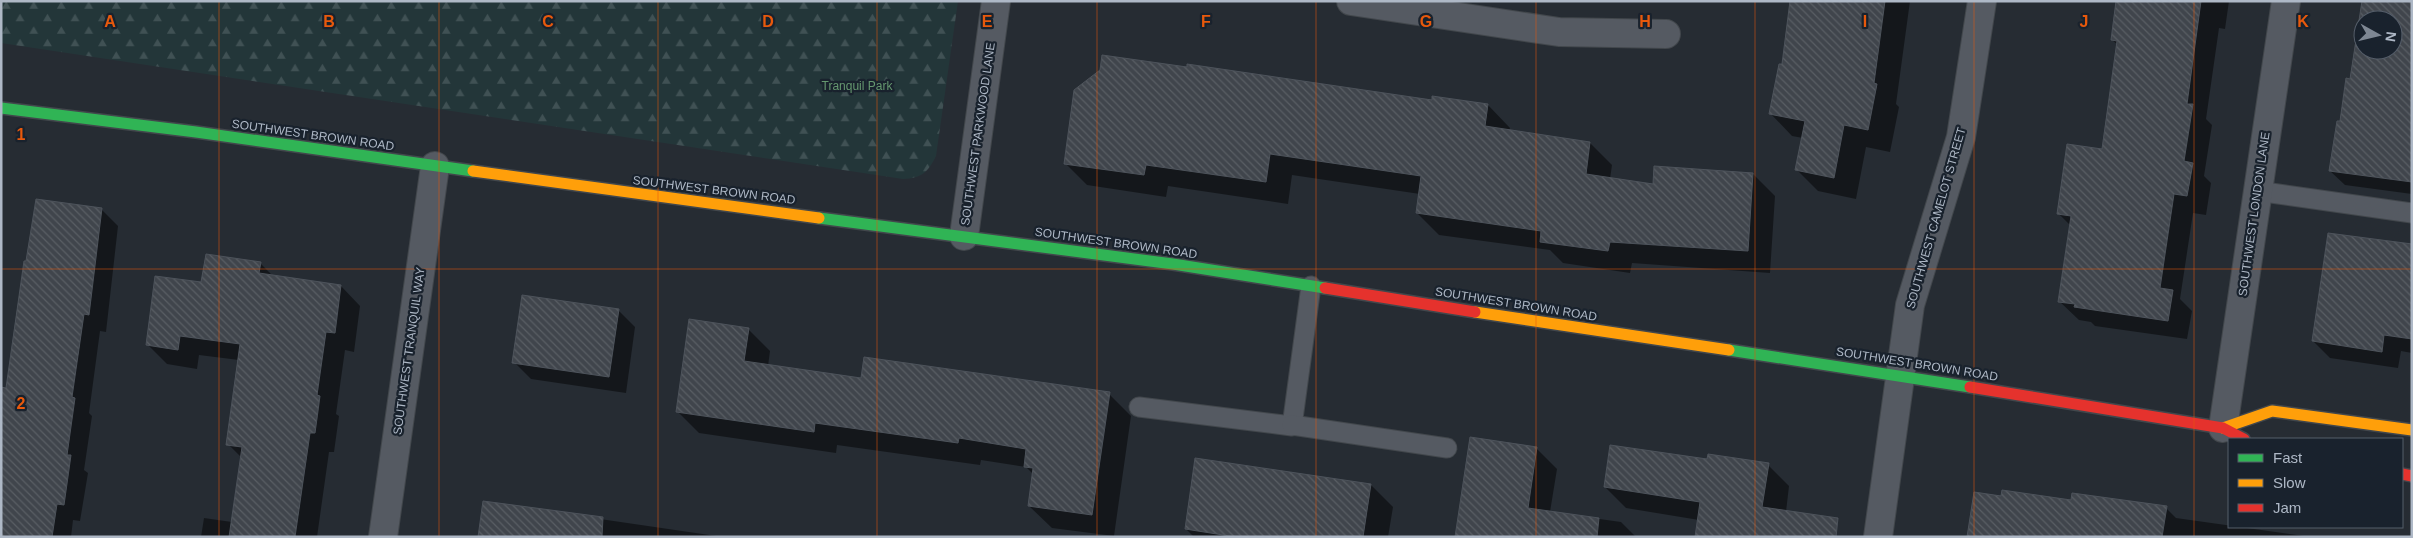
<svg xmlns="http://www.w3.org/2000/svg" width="2413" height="538" font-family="Arial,sans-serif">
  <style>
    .forest { fill: url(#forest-firs) }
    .shadow { fill: #0007; fill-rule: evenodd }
    .building { fill: url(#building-back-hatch); stroke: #4d535b; fill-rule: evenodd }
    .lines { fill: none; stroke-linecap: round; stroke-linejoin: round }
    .lane-casing { stroke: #42474c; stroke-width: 21 }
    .street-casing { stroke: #42474c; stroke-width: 30 }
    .fast-casing { stroke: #42474c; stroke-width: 14 }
    .slow-casing { stroke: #42474c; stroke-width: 14 }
    .jam-casing { stroke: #42474c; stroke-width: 14 }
    .lane { stroke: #555a62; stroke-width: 19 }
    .street { stroke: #555a62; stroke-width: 28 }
    .fast { stroke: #30b455; stroke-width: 11 }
    .slow { stroke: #ff9f0a; stroke-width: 11 }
    .jam { stroke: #e5322d; stroke-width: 11 }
    .grid { fill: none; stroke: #e8590c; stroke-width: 1; stroke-opacity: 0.55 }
    .labels { text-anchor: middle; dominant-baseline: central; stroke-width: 4.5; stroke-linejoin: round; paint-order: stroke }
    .park-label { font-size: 12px; fill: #65976f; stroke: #19222d }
    .street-label { font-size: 12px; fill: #aeb8c6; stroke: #19222d }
    .grid-label { font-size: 16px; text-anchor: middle; font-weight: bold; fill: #e8590c; stroke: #19222d; stroke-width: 4.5; stroke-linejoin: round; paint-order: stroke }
  </style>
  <defs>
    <pattern id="forest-firs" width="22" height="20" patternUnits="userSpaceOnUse" patternTransform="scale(1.25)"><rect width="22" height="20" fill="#233639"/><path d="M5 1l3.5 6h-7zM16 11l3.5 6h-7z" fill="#405154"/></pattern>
    <pattern id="building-back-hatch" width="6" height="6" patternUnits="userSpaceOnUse" patternTransform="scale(1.25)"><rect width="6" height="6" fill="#40454c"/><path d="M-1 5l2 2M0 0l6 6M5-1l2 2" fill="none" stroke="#595e64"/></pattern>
  </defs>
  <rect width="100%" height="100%" fill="#262c33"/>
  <!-- forest -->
  <path class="forest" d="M1,1H958L936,156C928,172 922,178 903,179L1,43Z"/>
  <!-- shadow -->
  <g class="shadow">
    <path d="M1802,1H1910L1896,104L1899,107L1890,152L1866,147L1856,199L1818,191L1796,169L1803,138L1792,136L1770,113Z"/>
    <path d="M2118,1H2229L2225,29L2219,28L2206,119L2212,125L2204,176L2211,183L2206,215L2193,213L2180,299L2192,311L2187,339L2095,326L2091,322L2079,320L2059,301L2071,226L2058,213L2103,151L2118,45L2112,40Z"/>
    <path d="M2363,1H2412V194L2345,185L2330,171L2351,80ZM2363,20H2393V50H2363Z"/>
    <path d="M1433,101L1488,105L1510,128L1509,131L1590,143L1612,165L1610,179L1654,186L1753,174L1775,196L1770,273L1632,263L1630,273L1563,263L1550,250L1439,235L1417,213L1420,194L1292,175L1288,204L1168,186L1166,197L1087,185L1065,163Z"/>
    <path d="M101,209L118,226L106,332L100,331L89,413L92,416L84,470L88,473L80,521L73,520L71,537H1L7,389Z"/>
    <path d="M2412,246V353L2401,351L2398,368L2330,358L2313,341Z"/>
    <path d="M260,263L274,277L341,286L360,306L354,352L345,350L336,414L339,416L334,452H329L317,537H201L204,518L232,522L242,458L228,444L239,360L199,355L197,369L167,364L147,344L203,284Z"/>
    <path d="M618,310L635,327L626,393L531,379L514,362Z"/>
    <path d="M748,329L770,351L768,366L862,380L1109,394L1131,416L1114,536L1052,528L1029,506L1034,475L1026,467L981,460L980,465L837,445L836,453L699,433L677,411Z"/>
    <path d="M1536,448L1557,469L1550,512L1621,522L1636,537H1457Z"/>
    <path d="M1708,460L1768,465L1789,486L1786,512L1699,520L1626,508L1605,487Z"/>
    <path d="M1371,485L1393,507L1388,537H1194L1186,529Z"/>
    <path d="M2002,497L2166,508L2176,518L2311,537H1969Z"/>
    <path d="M484,502L723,537H479Z"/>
  </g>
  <!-- building -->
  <g class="building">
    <path d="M1790,1H1885L1874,83L1877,84L1868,130L1844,125L1834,178L1795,170L1805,121L1769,114L1779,64H1782Z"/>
    <path d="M2116,1H2201L2187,104H2193L2184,161L2193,163L2187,196L2174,194L2160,288L2173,290L2168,321L2074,307L2075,304L2058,302L2071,216L2057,214L2067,144L2102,149L2117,41L2111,40Z"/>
    <path d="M2362,1H2412V182L2329,171L2337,121H2340L2346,78L2350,79ZM2363,20H2393V50H2363Z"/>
    <path d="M1102,55L1187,67V64L1432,100V96L1488,104L1485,126L1590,142L1586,174L1653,184L1654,166L1753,173L1748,251L1610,242L1608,251L1540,242L1541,231L1416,213L1421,176L1270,154L1266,182L1146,165L1144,175L1064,164L1074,90L1100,70Z"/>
    <path d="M36,199L102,208L89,315L84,314L72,397L75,398L67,455H71L64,505L57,504L52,537H1V387L6,388L24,261H26Z"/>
    <path d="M2328,233L2412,244V339L2384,335L2382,352L2312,341Z"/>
    <path d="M206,254L261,262L259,273L341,285L335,333L326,332L317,395L320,396L315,433H310L295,537H229L242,447L226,445L240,344L180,336L178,350L146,345L155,276L201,282Z"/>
    <path d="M522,295L619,309L609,377L512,363Z"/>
    <path d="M689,319L749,328L744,361L861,378L864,357L1110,392L1092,515L1028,506L1033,468L1024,467L1026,449L959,438L958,443L815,423L814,432L676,412Z"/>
    <path d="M1470,437L1537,447L1528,508L1599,518L1597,537H1455Z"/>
    <path d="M1610,445L1707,459L1708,454L1769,463L1762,507L1838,518L1836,537H1695L1700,502L1604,487Z"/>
    <path d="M1195,458L1371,484L1363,537H1236L1185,529Z"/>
    <path d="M2002,490L2071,500L2072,493L2167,506L2162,537H1967L1974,492L2001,496Z"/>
    <path d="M483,501L603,517L602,537H478Z"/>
  </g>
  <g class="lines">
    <!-- lane casing -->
    <g class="lane-casing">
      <g id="lane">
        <path d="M2257,191L2412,213"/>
        <path d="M1139,407L1292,426L1311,286"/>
        <path d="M1292,425L1447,448"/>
      </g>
    </g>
    <!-- street casing -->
    <g class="street-casing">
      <g id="street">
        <path d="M1351,1L1559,32L1666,34"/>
        <path d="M964,236L996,1"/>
        <path d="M2223,428L2286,1"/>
        <path d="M383,537L435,166"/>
        <path d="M1878,537L1910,305L1961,137L1982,1"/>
      </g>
    </g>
    <!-- fast casing -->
    <g class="fast-casing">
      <g id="fast">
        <path d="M1,108L196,132L473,171"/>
        <path d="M819,218L1173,264L1325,288"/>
        <path d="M1729,350L1970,387"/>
      </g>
    </g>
    <!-- slow casing -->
    <g class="slow-casing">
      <g id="slow">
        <path d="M473,171L819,218"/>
        <path d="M1475,312L1729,350"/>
        <path d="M2223,428L2272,411L2412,430"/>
      </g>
    </g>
    <!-- jam casing -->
    <g class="jam-casing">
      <g id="jam">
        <path d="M1325,288L1475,312"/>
        <path d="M1970,387L2223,428L2244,439"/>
        <path d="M2402,474L2412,476"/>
      </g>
    </g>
    <!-- lane -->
    <use href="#lane" class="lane"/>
    <!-- street -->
    <use href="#street" class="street"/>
    <!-- fast -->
    <use href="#fast" class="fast"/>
    <!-- slow -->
    <use href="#slow" class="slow"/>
    <!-- jam -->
    <use href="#jam" class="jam"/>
  </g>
  <!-- grid -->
  <path class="grid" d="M219,1V537M439,1V537M658,1V537M877,1V537M1097,1V537M1316,1V537M1536,1V537M1755,1V537M1974,1V537M2194,1V537M1,269H2412"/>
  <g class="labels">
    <!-- park labels -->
    <g class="park-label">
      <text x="857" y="86">Tranquil Park</text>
    </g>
    <!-- street labels -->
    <g class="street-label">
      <text transform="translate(978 134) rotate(-82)">SOUTHWEST PARKWOOD LANE</text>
      <text transform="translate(313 135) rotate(8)">SOUTHWEST BROWN ROAD</text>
      <text transform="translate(714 190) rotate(7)">SOUTHWEST BROWN ROAD</text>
      <text transform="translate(2254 214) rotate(-82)">SOUTHWEST LONDON LANE</text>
      <text transform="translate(1936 218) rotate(-74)">SOUTHWEST CAMELOT STREET</text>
      <text transform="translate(1116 243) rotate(8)">SOUTHWEST BROWN ROAD</text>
      <text transform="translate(1516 304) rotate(9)">SOUTHWEST BROWN ROAD</text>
      <text transform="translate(409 351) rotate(-82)">SOUTHWEST TRANQUIL WAY</text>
      <text transform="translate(1917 364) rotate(9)">SOUTHWEST BROWN ROAD</text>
    </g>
  </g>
  <g class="grid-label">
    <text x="110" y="27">A</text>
    <text x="329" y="27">B</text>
    <text x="548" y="27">C</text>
    <text x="768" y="27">D</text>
    <text x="987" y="27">E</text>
    <text x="1206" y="27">F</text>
    <text x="1426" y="27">G</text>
    <text x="1645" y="27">H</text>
    <text x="1865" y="27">I</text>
    <text x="2084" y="27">J</text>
    <text x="2303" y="27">K</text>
    <text x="21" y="140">1</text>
    <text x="21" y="409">2</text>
  </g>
  <!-- border -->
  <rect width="2413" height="538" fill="none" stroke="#aeb8c6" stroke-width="5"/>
  <!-- legend -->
  <rect x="2228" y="438" width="175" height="90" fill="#19222d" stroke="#555e6a"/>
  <rect x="2238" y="454" width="25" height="8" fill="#30b455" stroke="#555e6a"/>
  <text x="2273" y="463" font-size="15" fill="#aeb8c6">Fast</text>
  <rect x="2238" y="479" width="25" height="8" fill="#ff9f0a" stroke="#555e6a"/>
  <text x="2273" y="488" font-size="15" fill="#aeb8c6">Slow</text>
  <rect x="2238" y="504" width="25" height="8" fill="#e5322d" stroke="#555e6a"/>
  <text x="2273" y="513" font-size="15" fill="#aeb8c6">Jam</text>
  <!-- north arrow -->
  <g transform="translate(2378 35) rotate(98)"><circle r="24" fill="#19222d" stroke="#555e6a"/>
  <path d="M0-4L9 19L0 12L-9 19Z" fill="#7e8793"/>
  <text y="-8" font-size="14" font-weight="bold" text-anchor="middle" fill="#aeb8c6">N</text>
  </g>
</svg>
